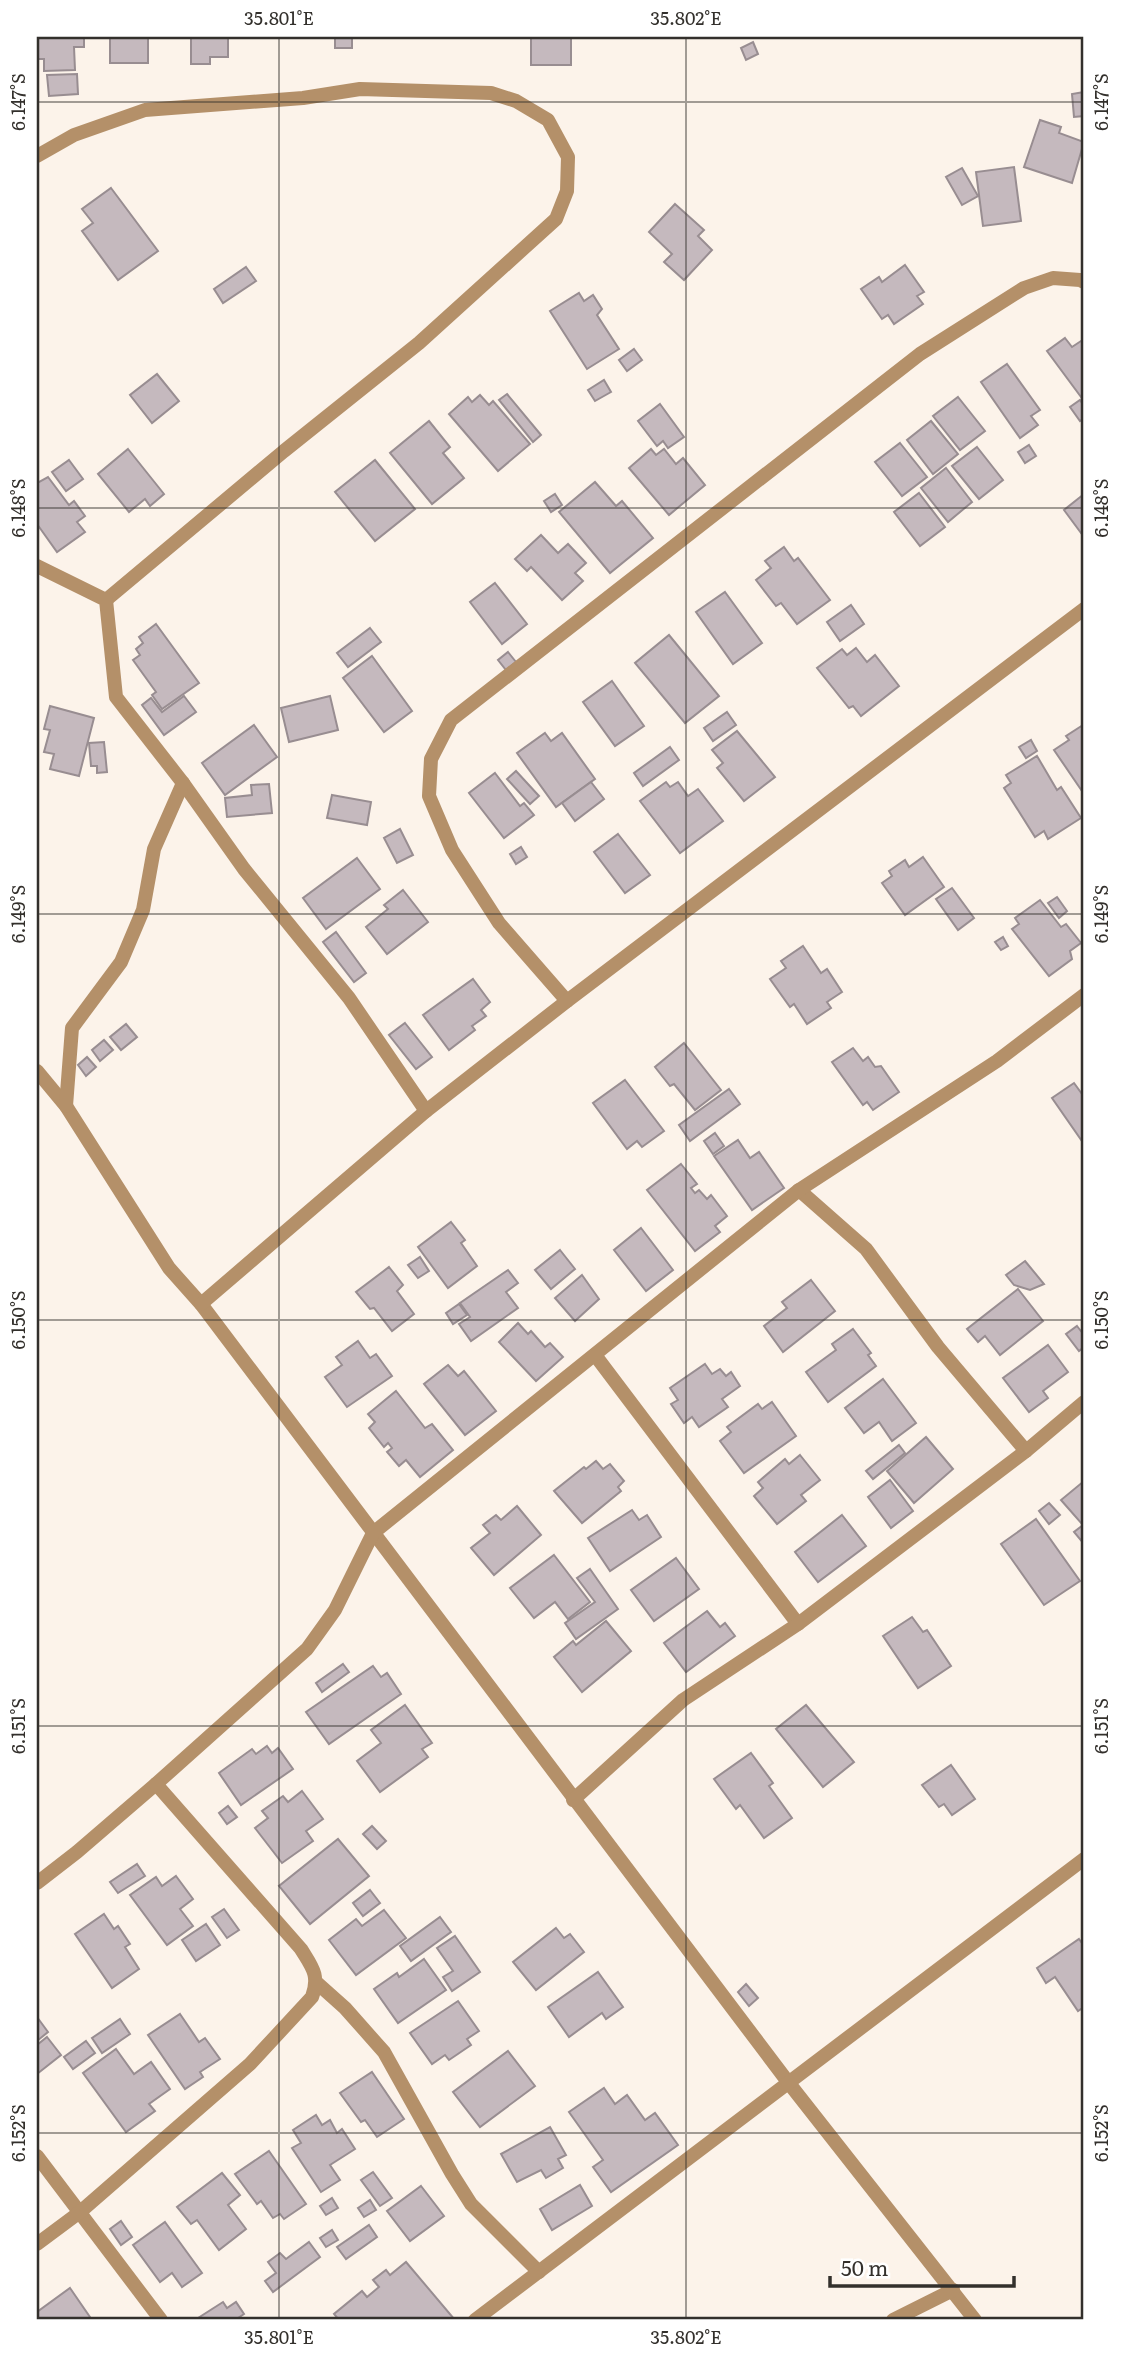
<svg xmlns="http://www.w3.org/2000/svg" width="1121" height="2357" font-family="Literata,serif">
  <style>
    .building { fill: #c5b9be; stroke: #988d91; stroke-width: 2 }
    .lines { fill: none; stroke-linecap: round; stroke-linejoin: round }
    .minor { stroke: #b49069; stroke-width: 14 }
    .ticks { fill: none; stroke: #33302c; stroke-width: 2; stroke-opacity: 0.45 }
    .neatline { fill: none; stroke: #33302c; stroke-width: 2.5 }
    .ticks-label { font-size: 18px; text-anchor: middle; fill: #33302c }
  </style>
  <rect width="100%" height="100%" fill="#fcf3ea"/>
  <!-- building -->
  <g class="building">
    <path d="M37,37H84V47H74L75,70L44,71V59H37Z"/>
    <rect x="110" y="37" width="38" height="26"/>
    <path d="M191,37H228V57H210V64H191Z"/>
    <rect x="335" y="37" width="17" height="11"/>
    <rect x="531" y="37" width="40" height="28"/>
    <path d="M753,42L758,54L746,60L741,48Z"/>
    <path d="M77,74L78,94L49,96L47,75Z"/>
    <path d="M1084,92V116L1074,117L1072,94Z"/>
    <path d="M1040,120L1061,127L1059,133L1084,142L1072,183L1024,167Z"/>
    <path d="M1014,167L1021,221L983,226L976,172Z"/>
    <path d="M962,168L978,196L962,205L946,177Z"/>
    <path d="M111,188L158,251L118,280L82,231L93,223L82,209Z"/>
    <path d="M675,204L704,230L698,236L712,250L684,280L664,262L672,254L649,232Z"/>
    <path d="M905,265L924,292L917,296L923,304L894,324L888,315L882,319L861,289L879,277L882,282Z"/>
    <path d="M246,267L256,281L223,303L214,289Z"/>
    <path d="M579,293L584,301L593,295L602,309L597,315L619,349L587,369L550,311Z"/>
    <path d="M1065,338L1072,347L1084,339V401L1047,351Z"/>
    <path d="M634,349L642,360L627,371L619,360Z"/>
    <path d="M1007,364L1040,410L1031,416L1038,425L1020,438L981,382Z"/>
    <path d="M157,374L179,401L152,423L130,395Z"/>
    <path d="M604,380L611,392L595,401L588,390Z"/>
    <path d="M507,394L541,435L533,442L499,400Z"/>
    <path d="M480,395L489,405L493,401L530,444L498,471L449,414L468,397L472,402Z"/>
    <path d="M958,397L985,431L960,450L933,416Z"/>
    <path d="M1080,400L1084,406V418L1080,421L1070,407Z"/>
    <path d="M660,404L684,437L668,448L663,441L657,446L638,421Z"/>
    <path d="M429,421L450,447L443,453L464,478L432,504L390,453Z"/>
    <path d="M931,421L958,454L933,474L907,440Z"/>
    <path d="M900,443L927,477L902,496L875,462Z"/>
    <path d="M1029,445L1036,456L1025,463L1018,452Z"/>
    <path d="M977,447L1003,480L979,499L952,466Z"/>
    <path d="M128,449L164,494L150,506L145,499L129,512L98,474Z"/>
    <path d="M651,449L656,455L664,449L676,464L683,458L705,485L669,515L629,468Z"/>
    <path d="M69,460L83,479L66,491L52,472Z"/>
    <path d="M375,460L415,509L375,541L335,492Z"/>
    <path d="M946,468L972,502L948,522L921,488Z"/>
    <path d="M48,477L69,505L74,501L85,516L77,522L85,532L57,552L37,524V483Z"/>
    <path d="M595,482L616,506L622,501L653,538L610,573L559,512Z"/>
    <path d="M919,493L945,527L920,546L894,512Z"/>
    <path d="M555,494L562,505L551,512L544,501Z"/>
    <path d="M1084,494V537L1064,510Z"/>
    <path d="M541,535L558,553L568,544L586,563L575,573L583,581L562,600L531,567L527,571L515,559Z"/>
    <path d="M784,547L794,561L798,558L830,600L797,624L781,603L776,606L756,580L771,568L765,561Z"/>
    <path d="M495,583L527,624L502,644L470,602Z"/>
    <path d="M725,592L762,643L733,664L696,612Z"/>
    <path d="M851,605L864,624L840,641L827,622Z"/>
    <path d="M156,624L199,683L162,709L152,695L156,692L133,660L140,655L136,649L143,643L139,637Z"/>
    <path d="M370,628L381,642L348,667L337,653Z"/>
    <path d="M669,635L719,696L685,723L635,663Z"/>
    <path d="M856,648L867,662L875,655L899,686L861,716L853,706L849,708L817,668L842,649L847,655Z"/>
    <path d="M508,652L516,662L506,670L498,660Z"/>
    <path d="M372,656L412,711L384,732L343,678Z"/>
    <path d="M612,681L644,726L615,746L583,702Z"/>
    <path d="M184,696L196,712L164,735L142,705L151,698L162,712Z"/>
    <path d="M330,696L338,730L289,742L281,708Z"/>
    <path d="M50,706L94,718L79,776L50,769L54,754L44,752L50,730L44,729Z"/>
    <path d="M727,712L736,725L713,741L704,728Z"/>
    <path d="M254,725L277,757L225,795L202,763Z"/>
    <path d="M1083,725L1084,728V794L1054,750L1069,740L1066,736Z"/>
    <path d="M737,731L775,777L744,801L717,768L723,763L712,750Z"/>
    <path d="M545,733L551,741L562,733L595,779L556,807L517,753Z"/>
    <path d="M1031,740L1037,751L1026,758L1019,747Z"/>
    <path d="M104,742L107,772L97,773V766H91L89,743Z"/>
    <path d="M670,747L679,760L643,786L634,773Z"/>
    <path d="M1037,756L1057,790L1061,787L1081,818L1048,839L1044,831L1035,837L1004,788L1011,783L1006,775Z"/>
    <path d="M516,771L539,796L530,804L507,779Z"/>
    <path d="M495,773L520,806L524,803L534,815L504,838L469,793Z"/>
    <path d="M591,782L604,799L575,821L562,803Z"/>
    <path d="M666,782L670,787L678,782L688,796L698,789L723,821L680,853L640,801Z"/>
    <path d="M269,784L272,813L227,817L225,798L252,795L251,785Z"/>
    <path d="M332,795L371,802L367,825L327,818Z"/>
    <path d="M400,829L413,855L397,863L384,838Z"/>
    <path d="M618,834L650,875L625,893L594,852Z"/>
    <path d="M521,847L527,857L516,864L510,854Z"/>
    <path d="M923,857L944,887L905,915L882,883L892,876L889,871L905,860L909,867Z"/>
    <path d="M357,858L380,889L326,929L303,898Z"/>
    <path d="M952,888L974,918L958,930L936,899Z"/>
    <path d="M403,890L428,922L387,954L366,927L388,909L384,905Z"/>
    <path d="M1057,897L1067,911L1059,918L1048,903Z"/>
    <path d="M1040,900L1061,927L1066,924L1081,943L1070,951L1072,959L1049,976L1012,929L1019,924L1015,918Z"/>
    <path d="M336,932L366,973L354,982L323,942Z"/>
    <path d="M1003,937L1008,946L1001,950L995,942Z"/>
    <path d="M803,946L821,973L827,969L842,992L827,1002L831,1008L807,1024L794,1004L790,1007L770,979L786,968L781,961Z"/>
    <path d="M473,979L490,1002L481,1010L486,1016L472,1026L475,1030L449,1050L423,1015Z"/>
    <path d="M405,1023L432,1057L416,1069L389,1035Z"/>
    <path d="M126,1024L137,1037L121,1050L110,1037Z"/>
    <path d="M104,1040L113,1050L100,1061L92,1050Z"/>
    <path d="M684,1043L721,1090L695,1110L674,1084L670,1086L655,1067Z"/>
    <path d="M853,1048L863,1061L868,1057L875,1067L881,1066L899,1092L873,1110L867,1102L863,1105L832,1062Z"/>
    <path d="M87,1057L96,1067L86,1076L78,1065Z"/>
    <path d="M625,1080L664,1131L642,1147L637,1141L627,1149L593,1103Z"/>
    <path d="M1074,1083L1082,1094L1084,1093V1144L1052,1098Z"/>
    <path d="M729,1089L740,1104L690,1141L679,1125Z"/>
    <path d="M715,1133L724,1146L713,1154L704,1141Z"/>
    <path d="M738,1140L750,1158L759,1152L784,1188L752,1210L714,1156Z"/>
    <path d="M681,1164L697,1184L691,1188L695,1193L699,1190L707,1199L711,1195L727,1216L715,1226L720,1232L695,1251L647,1190Z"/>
    <path d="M451,1222L465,1240L461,1243L477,1266L448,1288L418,1247Z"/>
    <path d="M641,1228L673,1270L646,1291L614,1250Z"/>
    <path d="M560,1250L575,1269L551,1289L535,1270Z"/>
    <path d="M420,1257L429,1271L418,1278L408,1265Z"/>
    <path d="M1025,1261L1044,1284L1030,1290L1014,1285L1006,1275Z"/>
    <path d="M389,1267L403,1285L397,1291L414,1314L392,1331L374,1308L370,1309L356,1292Z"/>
    <path d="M508,1270L518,1283L506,1292L518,1308L471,1341L459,1324L470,1317L460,1303Z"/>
    <path d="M582,1275L599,1299L575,1321L555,1298Z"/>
    <path d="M811,1280L835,1311L783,1352L764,1326L787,1308L782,1302Z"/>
    <path d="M1018,1289L1043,1321L1000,1355L985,1336L978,1342L967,1329Z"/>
    <path d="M459,1304L467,1315L453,1324L446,1313Z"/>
    <path d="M518,1323L528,1334L531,1331L545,1347L550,1343L563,1357L536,1381L499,1342Z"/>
    <path d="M1077,1326L1084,1335V1347L1079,1351L1066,1334Z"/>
    <path d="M853,1329L871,1353L868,1355L876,1366L828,1402L806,1372L836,1350L832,1344Z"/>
    <path d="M358,1341L370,1358L376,1354L392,1376L347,1407L325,1377L342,1365L336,1357Z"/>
    <path d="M1048,1345L1068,1372L1043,1391L1048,1398L1029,1412L1003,1378Z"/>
    <path d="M705,1364L712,1374L720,1369L726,1376L731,1372L740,1386L722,1399L728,1407L699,1427L692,1417L684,1423L671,1404L678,1400L670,1388Z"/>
    <path d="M448,1365L458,1376L464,1371L496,1411L465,1435L424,1384Z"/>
    <path d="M883,1379L916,1423L892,1441L879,1422L864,1433L845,1408Z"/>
    <path d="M396,1391L425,1428L432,1424L453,1450L420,1477L406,1460L399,1466L387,1452L392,1448L388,1443L384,1447L369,1428L375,1422L368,1414Z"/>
    <path d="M772,1402L796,1436L744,1473L720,1441L731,1432L727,1427L758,1404L762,1409Z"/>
    <path d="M926,1437L953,1469L914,1503L887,1471Z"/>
    <path d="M899,1445L905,1453L873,1479L866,1471Z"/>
    <path d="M800,1455L820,1480L801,1495L806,1501L777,1524L754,1496L763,1488L758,1482L785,1459L789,1464Z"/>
    <path d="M596,1461L603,1469L610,1464L624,1481L618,1487L621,1491L582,1523L554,1491L584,1467L586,1469Z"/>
    <path d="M890,1480L913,1511L891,1528L868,1497Z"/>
    <path d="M1084,1481V1544L1074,1532L1083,1525L1061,1500Z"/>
    <path d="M1049,1503L1060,1515L1049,1524L1039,1511Z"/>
    <path d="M517,1506L541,1535L494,1575L471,1548L490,1533L483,1525L496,1515L501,1520Z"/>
    <path d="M632,1510L639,1520L647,1515L661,1537L610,1571L588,1538Z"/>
    <path d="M842,1515L866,1546L818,1582L795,1552Z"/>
    <path d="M1036,1519L1080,1581L1044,1605L1001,1544Z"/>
    <path d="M554,1555L590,1602L568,1619L555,1602L534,1618L510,1588Z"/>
    <path d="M676,1558L699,1589L654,1621L631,1590Z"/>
    <path d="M590,1569L618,1609L576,1639L565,1623L595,1602L577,1578Z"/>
    <path d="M707,1611L720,1627L725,1623L735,1636L686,1672L664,1643Z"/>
    <path d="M912,1617L923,1632L927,1630L951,1666L918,1688L883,1636Z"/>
    <path d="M606,1621L631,1651L582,1692L554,1657L573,1641L576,1645Z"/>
    <path d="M343,1664L349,1672L322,1692L316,1683Z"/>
    <path d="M373,1666L381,1677L387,1673L401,1694L329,1744L306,1712Z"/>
    <path d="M405,1705L432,1743L422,1749L428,1757L380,1792L357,1761L381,1743L371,1730Z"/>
    <path d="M806,1705L854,1762L823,1787L776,1729Z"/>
    <path d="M267,1746L272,1753L278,1748L293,1769L241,1805L219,1773L252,1749L256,1754Z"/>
    <path d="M751,1753L773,1783L769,1786L792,1818L764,1838L740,1805L736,1809L714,1779Z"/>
    <path d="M951,1765L975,1799L952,1815L944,1804L939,1807L922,1785Z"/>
    <path d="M302,1791L323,1819L306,1831L313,1841L282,1863L255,1828L268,1818L262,1811L283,1796L288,1802Z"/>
    <path d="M228,1806L237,1817L227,1824L219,1813Z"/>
    <path d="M372,1826L386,1841L377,1849L363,1834Z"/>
    <path d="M338,1839L369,1876L310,1924L279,1886Z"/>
    <path d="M137,1864L145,1876L118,1893L110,1882Z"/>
    <path d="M176,1876L193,1899L180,1909L193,1926L167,1945L130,1895L156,1877L162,1886Z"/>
    <path d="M370,1890L380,1903L363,1916L353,1903Z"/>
    <path d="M224,1909L239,1930L227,1938L212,1917Z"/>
    <path d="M384,1910L406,1938L356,1975L329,1940L356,1919L362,1926Z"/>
    <path d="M104,1914L114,1929L118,1926L130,1944L125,1947L139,1969L112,1988L75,1934Z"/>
    <path d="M440,1917L451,1932L411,1961L400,1946Z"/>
    <path d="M206,1924L220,1945L196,1961L182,1940Z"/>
    <path d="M556,1928L564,1938L570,1934L584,1952L536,1990L513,1962Z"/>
    <path d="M455,1936L480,1972L452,1991L443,1977L453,1971L437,1948Z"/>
    <path d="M1079,1939L1084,1946V2007L1078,2011L1055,1977L1046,1983L1037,1968Z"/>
    <path d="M424,1959L446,1990L398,2023L374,1989L397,1973L399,1977Z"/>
    <path d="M598,1972L623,2007L606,2019L602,2013L569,2037L548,2007Z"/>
    <path d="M746,1984L758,1998L749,2006L738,1992Z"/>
    <path d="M458,2001L479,2031L467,2039L471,2045L449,2060L445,2055L432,2064L410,2033Z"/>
    <path d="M180,2014L199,2042L205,2038L220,2059L200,2072L203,2077L185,2089L148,2035Z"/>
    <path d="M37,2017L48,2032L37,2041Z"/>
    <path d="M120,2019L130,2034L102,2053L92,2038Z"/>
    <path d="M47,2037L61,2055L37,2074V2045Z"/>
    <path d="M86,2041L95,2053L73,2069L64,2057Z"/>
    <path d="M116,2049L134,2074L151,2062L170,2089L149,2104L155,2111L126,2132L83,2073Z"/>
    <path d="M508,2051L535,2086L480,2127L453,2092Z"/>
    <path d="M372,2072L404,2119L377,2137L365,2120L361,2122L340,2093Z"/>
    <path d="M604,2088L615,2104L627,2095L645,2120L655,2113L678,2145L611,2192L593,2167L603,2160L569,2112Z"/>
    <path d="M316,2115L322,2125L330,2120L337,2133L342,2129L355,2149L330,2165L340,2180L321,2192L292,2148L301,2143L293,2130Z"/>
    <path d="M550,2127L566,2155L558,2159L563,2168L546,2178L541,2170L517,2182L501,2154Z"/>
    <path d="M269,2151L306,2204L284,2219L280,2214L273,2218L261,2201L257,2204L235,2174Z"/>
    <path d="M373,2172L392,2198L380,2206L361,2180Z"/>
    <path d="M222,2173L240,2195L228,2205L246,2229L219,2250L197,2220L191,2224L177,2207Z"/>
    <path d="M580,2185L592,2206L552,2230L540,2209Z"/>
    <path d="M421,2186L444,2216L410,2241L387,2211Z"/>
    <path d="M332,2198L338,2208L326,2215L320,2206Z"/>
    <path d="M370,2200L376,2210L364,2217L358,2208Z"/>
    <path d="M121,2221L132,2237L121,2245L110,2229Z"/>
    <path d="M165,2222L202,2273L182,2287L172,2273L160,2282L133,2245Z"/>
    <path d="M369,2225L377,2237L346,2259L337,2247Z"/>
    <path d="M332,2230L338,2240L326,2247L320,2238Z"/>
    <path d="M309,2242L320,2257L273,2292L265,2281L276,2273L268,2262L280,2253L286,2259Z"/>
    <path d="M406,2262L455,2320H339L334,2314L362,2291L367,2297L379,2287L373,2280L386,2270L390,2275Z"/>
    <path d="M70,2288L92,2320H38L37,2312Z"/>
    <path d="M223,2302L227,2308L236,2302L244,2314L235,2320H195Z"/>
  </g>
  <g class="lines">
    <!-- minor -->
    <g class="minor">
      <path d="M37,156L74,135L145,110L303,98L360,89L491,93L516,101L548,120L568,157L567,191L556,219L419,343L284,451L106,600"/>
      <path d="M37,566L106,600L116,697L183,783L244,869L349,998L426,1111"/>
      <path d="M567,1001L499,923L452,850L429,796L431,759L451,720L920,354L1024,288L1053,278L1080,280L1084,282"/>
      <path d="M37,1071L66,1106L169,1268L201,1304L788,2082L975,2320"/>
      <path d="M66,1106L72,1028L121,962L143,910L154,849L183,783"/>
      <path d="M799,1190L866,1249L938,1347L1026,1451"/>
      <path d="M201,1304L426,1111L567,1001L1084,609"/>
      <path d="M595,1355L798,1624"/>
      <path d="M573,1800L683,1700L798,1624L1026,1451L1084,1402"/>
      <path d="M37,1883L77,1852L156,1784L307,1649L335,1610L373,1533L799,1190L997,1061L1084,995"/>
      <path d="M317,1983L345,2008L384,2052L452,2174L471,2204L539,2272"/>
      <path d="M37,2156L161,2320"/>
      <path d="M37,2244L80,2212L250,2064L312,1997C320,1975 312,1967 301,1949L156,1784"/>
      <path d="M475,2320L1084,1859"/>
      <path d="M893,2320L953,2290"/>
    </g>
  </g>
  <!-- ticks -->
  <path class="ticks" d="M279,37V2320M686,37V2320M37,102H1084M37,508H1084M37,914H1084M37,1320H1084M37,1726H1084M37,2133H1084"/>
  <!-- border -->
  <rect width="1121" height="2357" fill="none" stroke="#ffffff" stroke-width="77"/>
  <!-- scale -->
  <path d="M830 2276v10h184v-10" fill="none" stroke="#33302c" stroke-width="3.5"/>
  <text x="841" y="2276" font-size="21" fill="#33302c" stroke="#ffffff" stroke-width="5" paint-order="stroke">50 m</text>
  <rect x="38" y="38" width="1044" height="2280" class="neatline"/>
  <g class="ticks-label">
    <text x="279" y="25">35.801°E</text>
    <text x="686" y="25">35.802°E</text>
    <text transform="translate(19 102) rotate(-90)" y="6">6.147°S</text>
    <text transform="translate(1102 102) rotate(-90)" y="6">6.147°S</text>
    <text transform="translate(19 508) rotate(-90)" y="6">6.148°S</text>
    <text transform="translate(1102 508) rotate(-90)" y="6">6.148°S</text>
    <text transform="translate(19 914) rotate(-90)" y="6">6.149°S</text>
    <text transform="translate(1102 914) rotate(-90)" y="6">6.149°S</text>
    <text transform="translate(19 1320) rotate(-90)" y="6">6.150°S</text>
    <text transform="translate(1102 1320) rotate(-90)" y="6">6.150°S</text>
    <text transform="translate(19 1726) rotate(-90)" y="6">6.151°S</text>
    <text transform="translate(1102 1726) rotate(-90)" y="6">6.151°S</text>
    <text transform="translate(19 2133) rotate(-90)" y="6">6.152°S</text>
    <text transform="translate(1102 2133) rotate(-90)" y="6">6.152°S</text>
    <text x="279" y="2344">35.801°E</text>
    <text x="686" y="2344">35.802°E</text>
  </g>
</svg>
